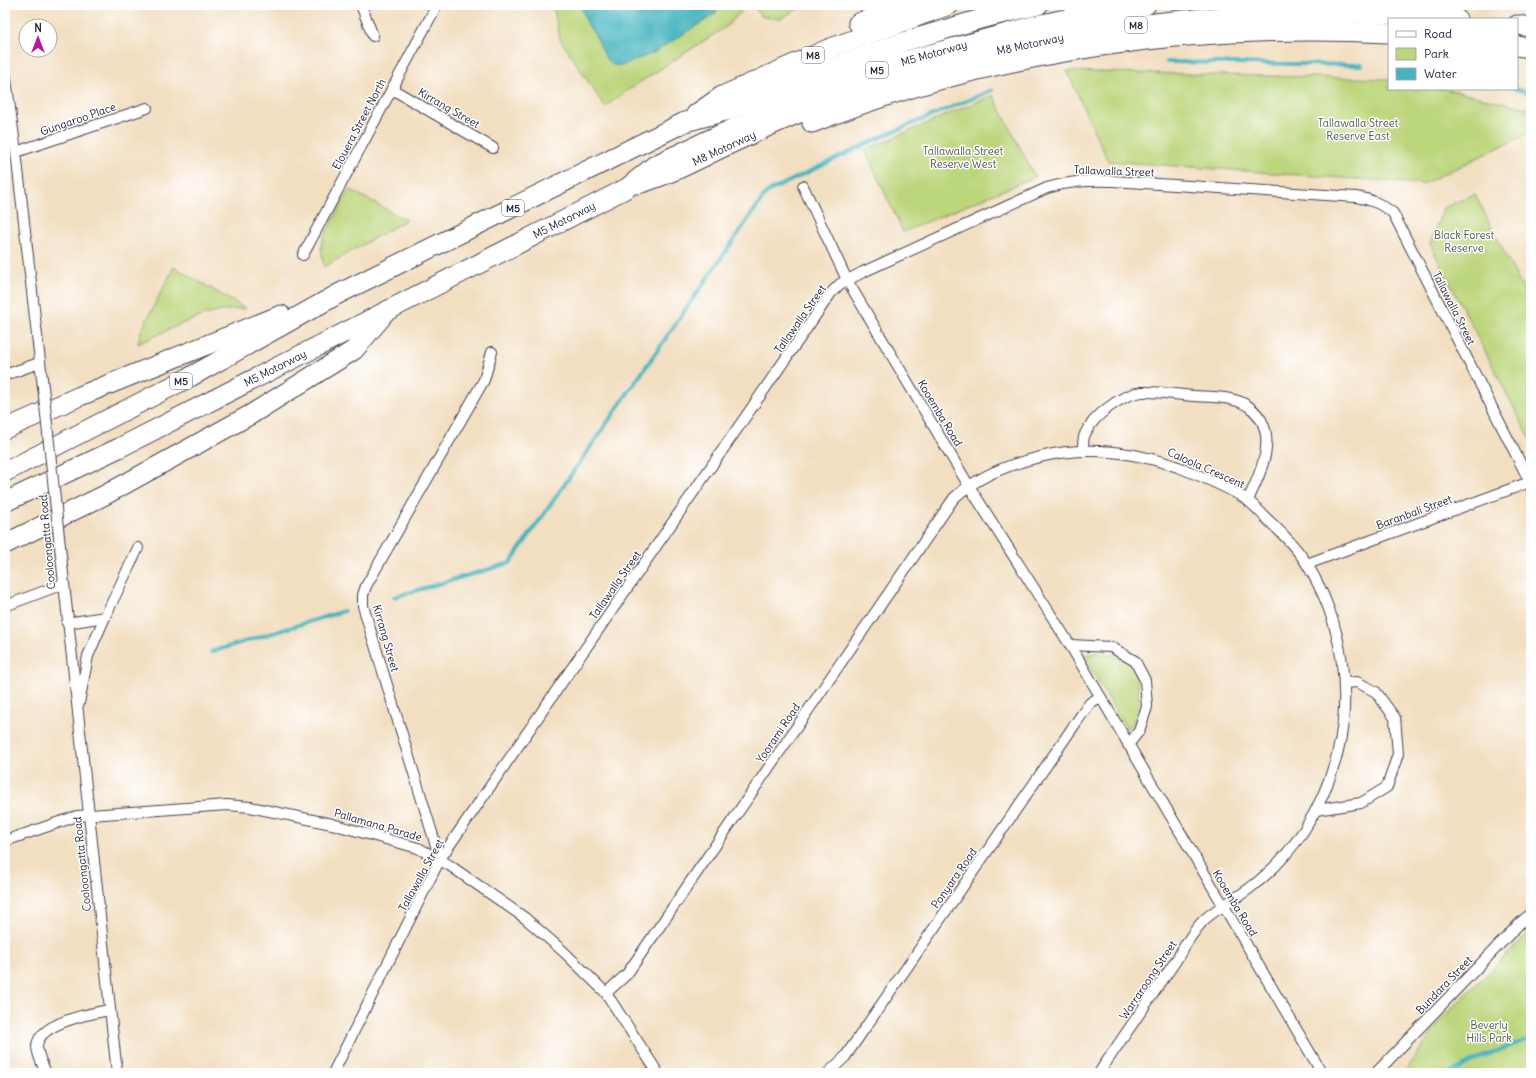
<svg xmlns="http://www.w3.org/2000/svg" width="1536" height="1078" font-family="Delius,sans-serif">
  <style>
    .green { fill: #bcd67b; stroke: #6f7c5b }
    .water { fill: #45b4bf; stroke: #346b7d }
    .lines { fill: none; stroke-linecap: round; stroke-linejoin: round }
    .stream { stroke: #45b4bf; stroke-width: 4 }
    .street-casing { stroke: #413e4f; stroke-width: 12 }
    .highway-casing { stroke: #413e4f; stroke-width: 21 }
    .street { stroke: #fff; stroke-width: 10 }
    .highway { stroke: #fff; stroke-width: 19 }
    .street-bridge-casing { stroke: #413e4f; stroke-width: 12; stroke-linecap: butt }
    .street-bridge { stroke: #fff; stroke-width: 10 }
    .labels { text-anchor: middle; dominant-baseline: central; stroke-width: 3; stroke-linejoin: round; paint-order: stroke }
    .shield { fill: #fff; stroke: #646476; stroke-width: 1 }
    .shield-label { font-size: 10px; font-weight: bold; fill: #22223b }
    .street-label { font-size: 11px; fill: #22223b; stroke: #fff }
    .park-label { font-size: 11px; fill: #50584e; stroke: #fff }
  </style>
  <rect width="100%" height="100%" fill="#fff"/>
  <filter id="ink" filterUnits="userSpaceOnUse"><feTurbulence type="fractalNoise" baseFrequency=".025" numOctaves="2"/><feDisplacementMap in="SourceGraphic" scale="8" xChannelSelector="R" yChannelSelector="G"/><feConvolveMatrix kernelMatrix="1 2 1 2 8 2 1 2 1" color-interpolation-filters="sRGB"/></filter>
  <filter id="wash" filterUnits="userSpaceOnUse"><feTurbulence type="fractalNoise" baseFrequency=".012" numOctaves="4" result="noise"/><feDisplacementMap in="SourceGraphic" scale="16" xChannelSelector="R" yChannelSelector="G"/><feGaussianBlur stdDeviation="0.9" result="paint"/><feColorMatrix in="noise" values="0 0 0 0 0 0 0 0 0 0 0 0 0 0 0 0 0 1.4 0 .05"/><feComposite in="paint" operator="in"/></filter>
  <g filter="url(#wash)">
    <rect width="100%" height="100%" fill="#f2dec0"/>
    <!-- green -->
    <g class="green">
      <path d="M553,5H747L727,26L628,90L605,107L560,39Z"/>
      <path d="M752,5H804L780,19L761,16Z"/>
      <path d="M1067,71L1389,79V89H1445L1531,109V132L1423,184L1108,161Z"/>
      <path d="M993,95L1035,177L903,232L865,150Z"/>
      <path d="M349,189L406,220L324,267L321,248L323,239Z"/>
      <path d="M1475,194L1531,305V441L1430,244L1443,208Z"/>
      <path d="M174,267L246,309C208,308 171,329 138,344L141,331Z"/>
      <path d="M1096,653C1108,654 1122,655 1131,665C1140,675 1140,705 1137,717C1135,721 1130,726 1127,729L1083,656Z"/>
      <path d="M1531,931V1073H1404L1444,1016Z"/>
    </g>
    <!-- water -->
    <path class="water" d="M580,5H719L715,14L655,52L624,65H613L606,59L598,40L587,23Z"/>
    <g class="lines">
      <!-- stream -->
      <g class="stream">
        <path d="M1167,62L1362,65"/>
        <path d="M1515,89L1531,93"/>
        <path d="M394,597L510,563L767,192L881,137L992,90"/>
        <path d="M211,652L344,611"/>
        <path d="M1449,1073L1482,1057L1531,1038"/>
      </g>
    </g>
  </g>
  <g filter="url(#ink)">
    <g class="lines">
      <!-- street casing -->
      <g class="street-casing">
        <g id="street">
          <path d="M361,5L373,36"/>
          <path d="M5,72L16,152L44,396"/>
          <path d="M392,89L493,148"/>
          <path d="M16,152L147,108"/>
          <path d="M803,186L847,280L969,486L1070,645L1322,1073"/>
          <path d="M303,255L437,5"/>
          <path d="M5,375L39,363"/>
          <path d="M1083,449C1083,445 1083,438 1085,434C1093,416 1122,394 1142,392C1159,391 1177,395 1194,396C1211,397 1233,396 1248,406C1282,430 1261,472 1248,500"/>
          <path d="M59,537L117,1073"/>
          <path d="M1307,564L1530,482"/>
          <path d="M5,606L63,584"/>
          <path d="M67,623L105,617L138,548"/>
          <path d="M1070,645L1111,647L1135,661L1145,680L1147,707L1139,731L1128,745"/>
          <path d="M79,703L88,656L105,617"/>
          <path d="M1316,810L1361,803L1387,787L1398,754L1395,718L1376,692L1357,682L1345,683"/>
          <path d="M5,841L77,816L227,805L250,807L332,824L418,848L449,865L525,918L564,952L606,993L658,1073"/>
          <path d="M440,859L363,606V595L366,586L484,380L492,352"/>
          <path d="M606,993L627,974L954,498C977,477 1010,464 1040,457C1087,445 1132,451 1178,467C1201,476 1226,486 1246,499C1254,505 1261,513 1268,520C1282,533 1298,549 1308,566C1342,621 1353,693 1337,755C1323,808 1294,855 1250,888C1236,899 1218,907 1205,919C1192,931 1183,950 1173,965C1148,1001 1123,1037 1099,1073"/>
          <path d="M46,1073C43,1065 37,1055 37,1046C38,1023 92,1013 110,1010"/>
          <path d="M333,1073L440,859L831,293L840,284L863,272L1047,188C1070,181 1089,180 1113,181L1356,197C1371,199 1381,204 1393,213L1531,484"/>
          <path d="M828,1073L845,1057L1082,714L1090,703L1100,697"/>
          <path d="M1376,1073L1521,922L1531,914"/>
        </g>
      </g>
      <!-- highway casing -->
      <g class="highway-casing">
        <g id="highway">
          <path d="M858,23L907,5"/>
          <path d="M1517,25L1531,27"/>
          <path d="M1517,46L1531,48"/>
          <path d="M696,114L722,96L828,49L949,5"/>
          <path d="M812,123C993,50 1195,23 1389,33"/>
          <path d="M638,184C670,175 698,159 728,145C760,130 795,114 829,101C882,83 937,65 992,52C1143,16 1302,4 1457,19"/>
          <path d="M5,429L80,396L281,315"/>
          <path d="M5,472L190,377L340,293L685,122L729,110L828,69L903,42L984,18L1038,5"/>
          <path d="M5,502L121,447L627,188L655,165L721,134L841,82L891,65L1037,25L1089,14L1146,5"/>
          <path d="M5,544L105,495L250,415L354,350L381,318"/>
        </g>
      </g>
      <!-- street -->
      <use href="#street" class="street"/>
      <!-- highway -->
      <use href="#highway" class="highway"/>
      <!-- street-bridge casing -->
      <g class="street-bridge-casing">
        <path id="street-bridge" d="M44,396L59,537"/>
      </g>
      <!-- street-bridge -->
      <use href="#street-bridge" class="street-bridge"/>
    </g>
  </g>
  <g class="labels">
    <!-- shield labels -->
    <g class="shield">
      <rect x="1125" y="17" width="22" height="16" rx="3"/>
      <rect x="802" y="47" width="22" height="16" rx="3"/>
      <rect x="866" y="62" width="22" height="16" rx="3"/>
      <rect x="502" y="200" width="22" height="16" rx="3"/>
      <rect x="170" y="373" width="22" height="16" rx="3"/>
    </g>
    <g class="shield-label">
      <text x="1136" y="25">M8</text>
      <text x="813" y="55">M8</text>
      <text x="877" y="70">M5</text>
      <text x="513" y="208">M5</text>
      <text x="181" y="381">M5</text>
    </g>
    <!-- street labels -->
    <g class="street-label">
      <text transform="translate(1030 44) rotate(-12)">M8 Motorway</text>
      <text transform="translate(934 53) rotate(-16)">M5 Motorway</text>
      <text transform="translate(449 108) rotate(30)">Kirrang Street</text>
      <text transform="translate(78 119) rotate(-19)">Gungaroo Place</text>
      <text transform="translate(359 124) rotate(-62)">Elouera Street North</text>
      <text transform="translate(724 148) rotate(-25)">M8 Motorway</text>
      <text transform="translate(1114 171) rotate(2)">Tallawalla Street</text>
      <text transform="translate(564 220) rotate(-27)">M5 Motorway</text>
      <text transform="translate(1454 308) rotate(63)">Tallawalla Street</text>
      <text transform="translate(800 319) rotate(-55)">Tallawalla Street</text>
      <text transform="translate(275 368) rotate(-27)">M5 Motorway</text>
      <text transform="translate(940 413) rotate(59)">Kooemba Road</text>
      <text transform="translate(1206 468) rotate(24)">Caloola Crescent</text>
      <text transform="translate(1414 512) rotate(-20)">Baranbali Street</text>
      <text transform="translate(47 542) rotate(-95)">Cooloongatta Road</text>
      <text transform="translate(615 585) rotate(-55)">Tallawalla Street</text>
      <text transform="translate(386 638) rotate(74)">Kirrang Street</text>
      <text transform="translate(778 733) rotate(-56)">Yoorami Road</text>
      <text transform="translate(378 825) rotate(16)">Pallamana Parade</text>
      <text transform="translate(82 864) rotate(-96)">Cooloongatta Road</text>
      <text transform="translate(421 875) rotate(-61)">Tallawalla Street</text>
      <text transform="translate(954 878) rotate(-55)">Ponyara Road</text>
      <text transform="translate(1235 903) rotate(59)">Kooemba Road</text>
      <text transform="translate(1148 980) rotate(-56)">Warraroong Street</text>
      <text transform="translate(1444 985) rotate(-46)">Bundara Street</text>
    </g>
    <!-- park labels -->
    <g class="park-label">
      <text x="1358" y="123">Tallawalla Street<tspan x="1358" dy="13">Reserve East</tspan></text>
      <text x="963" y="151">Tallawalla Street<tspan x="963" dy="13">Reserve West</tspan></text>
      <text x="1464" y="235">Black Forest<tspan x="1464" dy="13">Reserve</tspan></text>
      <text x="1489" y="1025">Beverly<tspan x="1489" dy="13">Hills Park</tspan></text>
    </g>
  </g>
  <!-- margin -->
  <rect width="1536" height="1078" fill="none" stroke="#fff" stroke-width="20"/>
  <!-- legend -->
  <rect x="1388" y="18" width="130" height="72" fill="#ffffff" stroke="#a7a7b1"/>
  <rect x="1396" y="31" width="20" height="6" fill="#ffffff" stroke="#a7a7b1"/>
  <text x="1424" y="38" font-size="12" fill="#22223b">Road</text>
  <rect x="1396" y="48" width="20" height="12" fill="#bcd67b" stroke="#a7a7b1"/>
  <text x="1424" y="58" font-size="12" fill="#22223b">Park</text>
  <rect x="1396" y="68" width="20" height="12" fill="#45b4bf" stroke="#a7a7b1"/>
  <text x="1424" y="78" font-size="12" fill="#22223b">Water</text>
  <!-- north arrow -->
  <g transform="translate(38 38)"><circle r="19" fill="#ffffff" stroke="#a7a7b1"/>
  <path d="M0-3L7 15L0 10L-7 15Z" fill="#b5179e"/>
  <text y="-6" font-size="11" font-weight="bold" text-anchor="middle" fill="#22223b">N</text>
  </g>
</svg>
